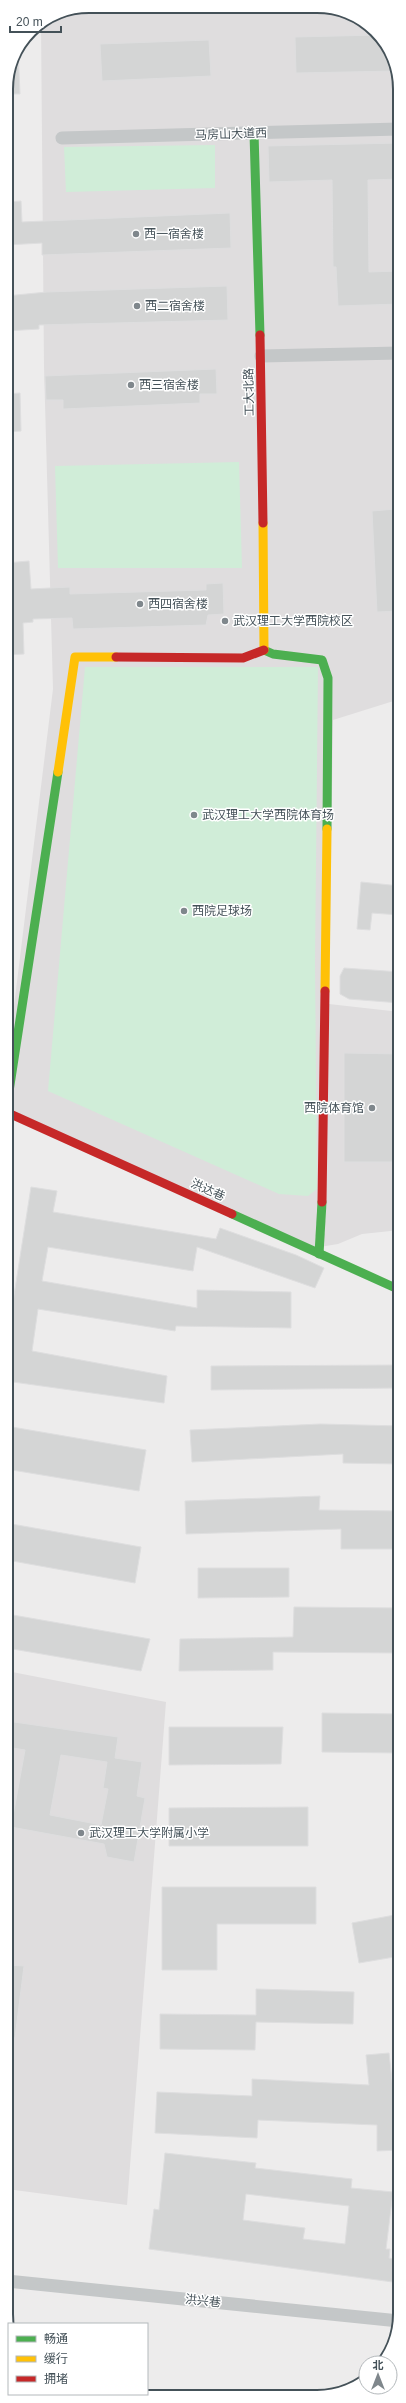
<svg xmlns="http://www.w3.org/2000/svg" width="406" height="2403" font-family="Arial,'Noto Sans SC',sans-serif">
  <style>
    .education { fill: #dfddde }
    .pitch { fill: #d0edd8 }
    .building { fill: #d4d5d5; stroke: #dededf; fill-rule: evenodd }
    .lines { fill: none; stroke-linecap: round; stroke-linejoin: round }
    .street { stroke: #c4c7c8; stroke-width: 13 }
    .fast { stroke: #4caf50; stroke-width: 9 }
    .slow { stroke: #ffc107; stroke-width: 9 }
    .jam { stroke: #c62828; stroke-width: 9 }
    .poi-dot { fill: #7f878c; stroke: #fff; stroke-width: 1.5 }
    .labels { text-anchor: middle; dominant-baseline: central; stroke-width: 3; stroke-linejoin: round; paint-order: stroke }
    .street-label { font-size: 12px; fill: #445158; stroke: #fff }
    .poi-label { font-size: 12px; fill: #445158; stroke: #fff; text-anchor: start }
    .rim { fill: none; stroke: #445158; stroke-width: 2 }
  </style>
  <rect width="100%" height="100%" fill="#edecec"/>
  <!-- education -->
  <g class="education">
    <path d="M89,6L338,9L379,34L399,78L400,699L333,720L329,1004L400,1012V1230L362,1234L338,1244L307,1249L6,1112V1071L53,689L44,367L41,23L57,12Z"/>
    <path d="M7,1671L166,1702L127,2205L7,2189Z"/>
  </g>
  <!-- pitch -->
  <g class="pitch">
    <path d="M215,145V188L66,192L64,147Z"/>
    <path d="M239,462L242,568H58L55,466Z"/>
    <path d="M85,667H318L315,963L317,1189L308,1196L279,1194L48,1091Z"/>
  </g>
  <!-- building -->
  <g class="building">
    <path d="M379,35L396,71L296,73L295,37Z"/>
    <path d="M209,40L211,76L102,81L100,44Z"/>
    <path d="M18,49L20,94H6V84L12,57Z"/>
    <path d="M399,143V179L368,180L369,272L399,271V304L338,306L336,267H333L332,180L269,182L268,146Z"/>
    <path d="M21,201L22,222L230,213L231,248L42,255V243L6,245V202Z"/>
    <path d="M227,286L228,320L39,325V329L6,331V296L47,292Z"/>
    <path d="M216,369L217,394H200V403L63,409V400H46L45,376Z"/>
    <path d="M20,393L21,431L6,432V394Z"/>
    <path d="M396,509L399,611L377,612L372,511Z"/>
    <path d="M29,561L31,589L70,587V594L206,590V584L223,583L224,614L208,615L206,625L73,629L72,618L33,619V622L23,623L24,654L6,655V563Z"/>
    <path d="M361,882L400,886V915L372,913L370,930L357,929Z"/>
    <path d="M344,968L400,972V1003L349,999L340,994V976Z"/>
    <path d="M344,1053L400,1054V1162H344Z"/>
    <path d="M31,1187L57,1191L53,1212L216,1239L220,1228L296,1255L324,1268L315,1288L197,1247L193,1271L48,1247L42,1281L197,1308V1290L291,1292V1328L176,1326L175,1331L38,1309L32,1351L167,1376L164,1403L6,1381V1346Z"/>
    <path d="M400,1365V1388L211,1390V1366Z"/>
    <path d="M320,1424L400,1426V1464L343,1463V1454L192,1462L190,1430Z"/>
    <path d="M6,1426L146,1450L139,1491L6,1469Z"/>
    <path d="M320,1496L319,1510L400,1511V1549H341V1529L186,1534L185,1501Z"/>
    <path d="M6,1523L141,1547L135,1583L7,1560Z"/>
    <path d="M198,1568H289V1597L198,1598Z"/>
    <path d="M294,1607L400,1608V1653L273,1652V1670L179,1671L180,1639L293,1637Z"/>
    <path d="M7,1614L150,1639L141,1671L7,1648Z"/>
    <path d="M322,1713L400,1714V1753L322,1752Z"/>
    <path d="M7,1721L118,1737L115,1758L142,1762L137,1796L145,1798L134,1862L107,1857L104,1844L11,1827L25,1750L7,1747ZM61,1755L107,1762L103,1788L108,1789L101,1825L50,1815Z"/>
    <path d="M169,1727H283L281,1764L169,1765Z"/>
    <path d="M308,1807V1846H169V1808Z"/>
    <path d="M162,1887H316V1924H217V1970H162Z"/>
    <path d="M400,1914V1956L359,1963L352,1923Z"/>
    <path d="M7,1965L24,1966L15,2038H7Z"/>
    <path d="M256,1989L354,1992L353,2024L256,2022L255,2050L160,2049V2014L256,2015Z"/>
    <path d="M389,2053L395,2107H400L399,2150L377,2151V2125L258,2120L257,2138L155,2133L157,2092L252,2096V2079L369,2085L366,2055Z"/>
    <path d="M165,2153L256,2163L255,2168L352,2179L351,2188L393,2192L386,2249H390L389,2258L400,2260V2283L149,2249L154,2209L159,2210ZM246,2194L349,2206L345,2244L303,2239L305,2228L243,2220Z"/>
  </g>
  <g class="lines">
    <!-- street -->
    <g class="street">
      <path d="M62,138L399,129"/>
      <path d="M261,356L399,353"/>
      <path d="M7,2281L399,2321"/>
    </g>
    <!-- fast -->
    <g class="fast">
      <path d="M254,133L260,335"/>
      <path d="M264,650L273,654L322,660L328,678L327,829"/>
      <path d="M6,1111L58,772"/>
      <path d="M232,1214L400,1290"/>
      <path d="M319,1254L322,1202"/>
    </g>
    <!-- slow -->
    <g class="slow">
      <path d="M263,523L264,650"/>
      <path d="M58,772L75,657H116"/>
      <path d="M325,991L327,829"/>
    </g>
    <!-- jam -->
    <g class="jam">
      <path d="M260,335L263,523"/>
      <path d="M116,657L243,658L264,650"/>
      <path d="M6,1112L232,1214"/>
      <path d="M322,1202L325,991"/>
    </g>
  </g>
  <!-- markers -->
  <g class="poi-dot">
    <circle cx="136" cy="234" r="4"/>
    <circle cx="137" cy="306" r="4"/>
    <circle cx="131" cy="385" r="4"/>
    <circle cx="140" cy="604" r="4"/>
    <circle cx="225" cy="621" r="4"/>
    <circle cx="194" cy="815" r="4"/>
    <circle cx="184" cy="911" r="4"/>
    <circle cx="372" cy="1108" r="4"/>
    <circle cx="81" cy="1833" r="4"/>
  </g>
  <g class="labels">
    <!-- street labels -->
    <g class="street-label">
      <text transform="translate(231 134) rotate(-2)">马房山大道西</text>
      <text transform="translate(249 392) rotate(-91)">工大北路</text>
      <text transform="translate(208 1190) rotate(24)">洪达巷</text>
      <text transform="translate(203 2301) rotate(6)">洪兴巷</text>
    </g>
    <!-- poi labels -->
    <g class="poi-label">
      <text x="144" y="234">西一宿舍楼</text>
      <text x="145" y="306">西二宿舍楼</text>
      <text x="139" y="385">西三宿舍楼</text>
      <text x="148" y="604">西四宿舍楼</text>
      <text x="233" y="621">武汉理工大学西院校区</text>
      <text x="202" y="815">武汉理工大学西院体育场</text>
      <text x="192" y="911">西院足球场</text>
      <text x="364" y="1108" text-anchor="end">西院体育馆</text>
      <text x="89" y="1833">武汉理工大学附属小学</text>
    </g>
  </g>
  <!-- crop -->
  <path d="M0 0H406V2403H0ZM89 13H317A76 76 0 0 1 393 89V2314A76 76 0 0 1 317 2390H89A76 76 0 0 1 13 2314V89A76 76 0 0 1 89 13Z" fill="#fff" fill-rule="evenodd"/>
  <path class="rim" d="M89 13H317A76 76 0 0 1 393 89V2314A76 76 0 0 1 317 2390H89A76 76 0 0 1 13 2314V89A76 76 0 0 1 89 13Z"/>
  <!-- legend -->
  <rect x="8" y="2323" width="140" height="72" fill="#ffffff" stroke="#b4b9bc"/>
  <rect x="16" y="2336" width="20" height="6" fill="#4caf50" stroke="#b4b9bc"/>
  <text x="44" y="2343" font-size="12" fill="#445158">畅通</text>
  <rect x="16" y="2356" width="20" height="6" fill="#ffc107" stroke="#b4b9bc"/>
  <text x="44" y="2363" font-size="12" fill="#445158">缓行</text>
  <rect x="16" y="2376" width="20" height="6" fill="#c62828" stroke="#b4b9bc"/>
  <text x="44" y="2383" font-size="12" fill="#445158">拥堵</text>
  <!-- north arrow -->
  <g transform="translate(378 2375)"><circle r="19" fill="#ffffff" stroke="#b4b9bc"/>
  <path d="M0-3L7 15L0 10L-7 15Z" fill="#7f878c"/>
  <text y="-6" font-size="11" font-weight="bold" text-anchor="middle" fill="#445158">北</text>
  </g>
  <!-- scale -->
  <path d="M10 26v6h51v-6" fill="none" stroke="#445158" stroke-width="2"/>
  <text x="16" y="26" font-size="12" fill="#445158" stroke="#ffffff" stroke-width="3" paint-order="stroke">20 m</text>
</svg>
